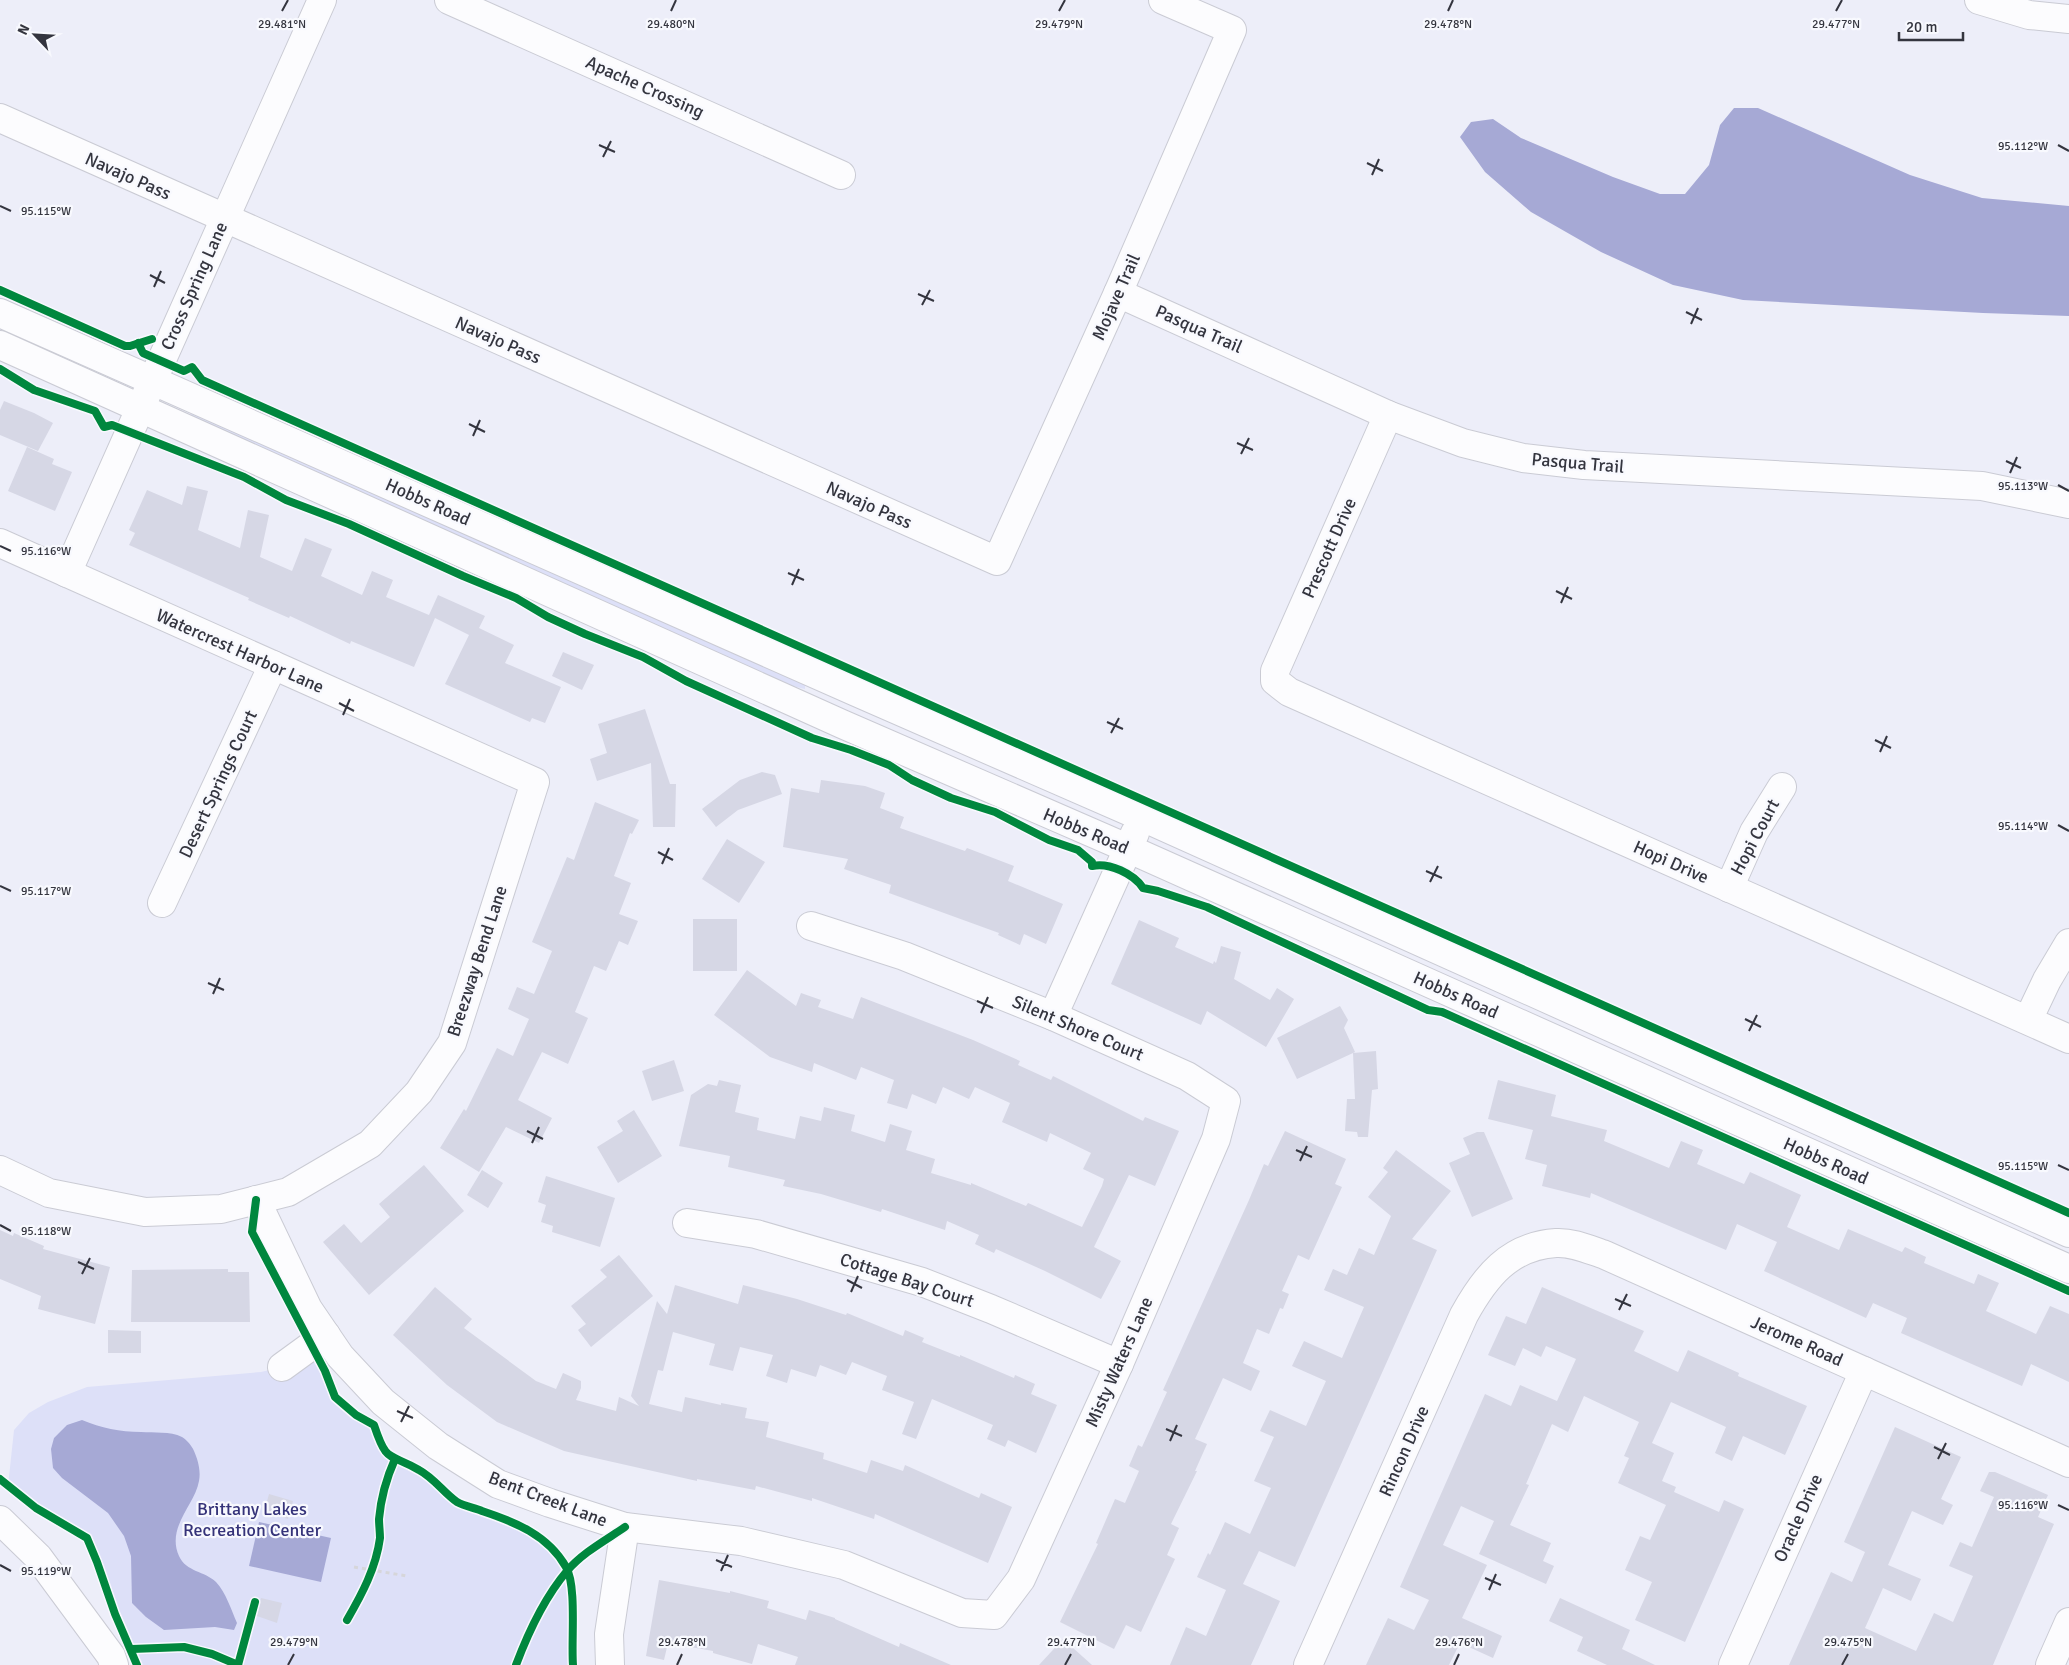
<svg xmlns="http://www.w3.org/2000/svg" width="2069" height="1665" font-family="Signika,sans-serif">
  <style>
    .green { fill: #dde0f8 }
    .water { fill: #a6a9d5 }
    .building { fill: #d6d7e5 }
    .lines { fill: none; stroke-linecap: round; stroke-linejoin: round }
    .minor-casing { stroke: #cacbd4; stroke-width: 30 }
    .path { stroke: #d6d6da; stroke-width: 3; stroke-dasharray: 4 4; stroke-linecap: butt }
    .minor { stroke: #fcfcfe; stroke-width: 28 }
    .cycleway-casing { stroke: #f8f9fe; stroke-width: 11 }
    .cycleway { stroke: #00873e; stroke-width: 8 }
    .ticks { fill: none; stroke: #34353f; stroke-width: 2 }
    .labels { text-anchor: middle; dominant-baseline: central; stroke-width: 4.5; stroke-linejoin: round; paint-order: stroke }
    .street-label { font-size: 18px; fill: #34353f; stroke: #f8f9fe }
    .park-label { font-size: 18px; fill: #353379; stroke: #f8f9fe }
    .ticks-label { font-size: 12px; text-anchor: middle; fill: #34353f; stroke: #f8f9fe; stroke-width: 4.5; stroke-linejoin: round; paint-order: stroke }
  </style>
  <rect width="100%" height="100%" fill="#edeef9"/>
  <!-- green -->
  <g class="green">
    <path d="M191,412L805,684V689L780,683L191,417Z"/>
    <path d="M311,1345L325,1371L335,1397L356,1415L374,1425L386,1454L420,1470L439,1483L458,1502L524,1526L549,1544L567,1568L572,1589L573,1665H137L115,1614L97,1562L87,1538L36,1508L8,1486L14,1430L29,1413L48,1402L87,1387L261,1372L282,1367Z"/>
  </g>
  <!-- water -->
  <g class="water">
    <path d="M1734,108H1758L1910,175L1982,198L2069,206V316L1983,313L1743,300L1673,285L1601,252L1531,212L1485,172L1460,137L1471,122L1493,119L1521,138L1613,177L1660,194H1685L1709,165L1720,125Z"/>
    <path d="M82,1420C101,1428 120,1432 141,1432C154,1433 170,1431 182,1437C187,1440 192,1446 194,1451C198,1460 201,1471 199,1481C195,1505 166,1527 179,1556C186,1572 205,1571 216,1582C226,1593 231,1609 237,1623L234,1630L215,1627L164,1630L146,1617L132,1603L131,1556L124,1536L108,1513L62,1478L53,1468L51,1449L54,1438L67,1425Z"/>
    <path d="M259,1522L331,1538L321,1582L249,1566Z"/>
  </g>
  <!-- building -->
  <g class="building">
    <path d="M4,401L34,413L53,423L38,451L0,435V410Z"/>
    <path d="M27,447L54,459L52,464L72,472L55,511L8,491Z"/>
    <path d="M187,486L208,491L198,530L240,548L248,510L269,515L260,557L292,571L305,538L332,549L321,576L362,595L372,571L393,580L386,597L429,615L438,595L485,616L479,628L514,645L505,663L561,687L545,723L532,718L530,722L445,684L469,635L435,618L414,667L351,641L350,644L290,616L289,618L248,600L249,598L129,545L135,533L129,530L147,490L182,505Z"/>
    <path d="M563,652L594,665L582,690L552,676Z"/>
    <path d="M645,709L670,784H676L675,827H653L651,763L597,781L590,759L607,753L598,724Z"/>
    <path d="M762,772L775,775L782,794L738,810L716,827L702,809L740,780Z"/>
    <path d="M821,780L865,786L885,793L880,808L904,817L900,828L965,851L967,848L1014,866L1008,881L1063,904L1046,944L1024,934L1020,945L998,935L999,933L889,893L891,885L844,869L848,859L783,847L791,788L819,793Z"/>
    <path d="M595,802L639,820L632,834L630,833L614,876L631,883L619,914L638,921L628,945L619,941L606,971L594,966L575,1012L588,1018L568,1064L542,1052L518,1100L552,1118L539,1143L506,1127L479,1172L440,1148L464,1109L466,1111L497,1048L513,1056L529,1019L508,1009L517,987L534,994L552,951L532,942L567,857L574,860Z"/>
    <path d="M727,839L765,862L739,903L702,879Z"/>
    <rect x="693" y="919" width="44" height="52"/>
    <path d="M1139,920L1179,938L1175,947L1213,964L1214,961L1216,963L1221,946L1241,952L1234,979L1270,1000L1277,988L1294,999L1266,1047L1207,1011L1201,1025L1111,984Z"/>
    <path d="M747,970L796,1006L801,993L821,1000L818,1007L853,1019L861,997L973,1040L1020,1061L1018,1065L1051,1080L1053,1076L1143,1121L1145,1117L1179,1131L1155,1186L1129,1175L1094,1247L1121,1261L1101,1299L1045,1271L996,1249L994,1253L975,1244L979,1235L947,1221L945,1230L882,1209L881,1212L821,1194L783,1186L785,1180L728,1167L730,1156L679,1146L691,1095L708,1084L717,1086L719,1080L741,1085L735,1112L759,1118L757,1130L795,1139L800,1116L821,1121L824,1107L855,1115L851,1131L885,1142L890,1124L912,1131L906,1150L935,1159L931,1173L971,1185V1183L1026,1206L1028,1203L1082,1227L1102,1186L1104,1179L1083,1169L1091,1153L1050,1133L1047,1142L1002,1122L1010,1103L975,1087L969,1099L943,1087L936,1104L912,1094L907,1109L887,1103L894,1080L861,1067L856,1080L814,1063L812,1072L770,1057L714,1015Z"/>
    <path d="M1340,1006L1348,1020L1344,1028L1355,1052L1353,1053L1376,1051L1378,1089L1372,1090L1368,1137H1358L1357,1132L1345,1131L1347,1099H1355L1353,1053L1297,1079L1277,1038Z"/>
    <path d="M674,1060L684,1091L652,1101L642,1071Z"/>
    <path d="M1498,1080L1556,1095L1551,1116L1607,1130L1604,1141L1669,1168L1681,1141L1703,1150L1697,1164L1744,1184L1750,1172L1801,1195L1787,1227L1839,1250L1848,1229L1902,1252L1905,1247L1926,1257L1924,1263L1974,1284L1978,1274L1999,1283L1986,1311L2036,1334L2050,1306L2069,1314V1382L2031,1364L2022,1386L1901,1333L1907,1318L1873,1303L1866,1318L1764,1271L1777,1242L1737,1224L1726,1250L1591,1193L1590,1198L1542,1186L1547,1165L1525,1159L1533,1130L1488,1119Z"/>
    <path d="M634,1110L662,1156L618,1183L597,1147L623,1131L617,1121Z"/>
    <path d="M1285,1131L1346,1159L1335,1184L1342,1187L1309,1260L1298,1255L1282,1291L1289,1294L1283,1309L1280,1308L1269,1334L1257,1329L1243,1363L1260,1371L1251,1391L1223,1378L1195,1439L1207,1444L1195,1471H1197L1171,1524L1179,1528L1167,1555L1175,1559L1141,1632L1126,1625L1114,1649L1060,1622L1098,1544L1096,1543L1115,1499L1125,1503L1139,1471L1129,1466L1138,1445L1142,1447L1167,1392L1163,1390L1249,1200L1264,1164L1268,1166Z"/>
    <path d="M1477,1132H1484L1513,1199L1472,1217L1449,1163L1470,1154L1463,1138Z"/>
    <path d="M1396,1150L1451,1191L1412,1239L1437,1250L1295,1567L1259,1551L1243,1584L1280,1601L1251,1665H1170L1186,1627L1206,1636L1226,1590L1197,1577L1208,1553L1210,1555L1225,1522L1250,1534L1271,1488L1254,1481L1274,1437L1260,1431L1270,1410L1306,1426L1326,1381L1292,1366L1304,1341L1342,1358L1364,1307L1324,1290L1333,1269L1347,1275L1359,1248L1374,1255L1391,1216L1368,1197L1388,1172L1383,1168Z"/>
    <path d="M424,1165L464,1211L369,1295L323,1242L344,1224L361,1243L390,1217L379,1204Z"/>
    <path d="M482,1170L503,1183L488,1208L467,1195Z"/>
    <path d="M546,1176L615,1198L600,1247L552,1232L553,1226L541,1222L546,1205L538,1202Z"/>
    <path d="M0,1230L13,1236L14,1233L44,1246L43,1249L110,1267L95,1324L38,1309L41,1296L0,1279Z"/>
    <path d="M619,1255L653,1296L591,1347L578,1330L586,1324L571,1306L607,1277L600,1270Z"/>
    <path d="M228,1269V1272H249L250,1322H131L132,1270Z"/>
    <path d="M675,1285L738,1304L743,1285L797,1299L846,1315L847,1313L903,1336L905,1330L924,1338L922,1342L960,1357V1355L1014,1378L1015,1375L1035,1384L1031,1394L1057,1405L1036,1453L1008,1440L1005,1447L987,1439L993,1425L932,1399L916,1439L902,1434L914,1402L882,1390L887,1376L852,1362L846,1375L820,1365L816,1377L791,1369L787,1383L766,1376L773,1355L740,1347L733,1371L709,1365L715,1344L673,1332L663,1371L658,1370L649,1404L682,1412L685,1397L721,1405V1403L747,1408L745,1418L769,1422L766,1437L824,1453L823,1459L867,1473L871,1460L903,1471L905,1465L979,1498L981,1493L1012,1507L988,1563L875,1514L874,1519L812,1498V1501L756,1486L755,1490L697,1479V1481L564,1451L497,1422L447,1385L393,1335L435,1287L472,1319L464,1328L536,1381L556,1389L563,1373L581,1381V1388L576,1400L616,1411L619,1397L639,1406L631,1396L657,1301L667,1314Z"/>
    <path d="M1542,1287L1644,1331L1634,1351L1678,1372L1688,1350L1739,1373L1738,1376L1807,1406L1785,1455L1743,1436L1732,1461L1715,1453L1726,1427L1671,1402L1652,1443L1674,1453L1662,1481L1676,1487L1674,1492L1719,1512L1724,1500L1744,1509L1685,1642L1635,1620L1652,1582L1625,1570L1640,1536L1650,1540L1666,1505L1618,1483L1629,1458L1624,1456L1639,1422L1584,1396L1568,1432L1552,1424L1526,1484L1529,1485L1510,1525L1551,1543L1543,1561L1554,1566L1546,1584L1479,1554L1494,1521L1461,1506L1443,1545L1487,1565L1462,1618L1502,1636L1493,1658L1460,1643L1449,1665H1366L1388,1618L1414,1630L1429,1600L1400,1587L1485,1394L1511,1406L1520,1385L1557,1401L1576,1359L1546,1346L1541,1357L1523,1348L1515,1366L1488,1355L1506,1316L1526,1324Z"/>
    <path d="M108,1330L141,1331V1353H108Z"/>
    <path d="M1895,1427L1961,1457L1941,1499L1953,1505L1943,1525L1912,1511L1888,1565L1921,1579L1911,1601L1883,1588L1865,1628L1916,1651L1934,1613L1953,1622L1973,1576L1949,1566L1960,1542L1972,1547L1994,1497L1980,1491L1989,1472H1995L2048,1495L2038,1517L2054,1524L2002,1644L1993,1665H1789L1831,1572L1852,1582L1865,1552L1844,1542Z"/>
    <path d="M269,1494L293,1501L288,1519L264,1512Z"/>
    <path d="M659,1580L730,1593V1591L769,1601L767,1608L806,1620L809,1610L835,1618V1619L899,1647L900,1643L951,1665H795L798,1657L758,1644L752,1664L713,1653V1651L668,1643L664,1660L646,1656Z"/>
    <path d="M261,1598L282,1603L277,1623L257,1616Z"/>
    <path d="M1560,1598L1630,1630L1622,1649L1655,1665H1607L1577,1651L1583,1637L1549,1621Z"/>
    <path d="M1063,1639L1092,1665H1039Z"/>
  </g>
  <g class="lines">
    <!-- minor casing -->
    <g class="minor-casing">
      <g id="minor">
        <path d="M449,0L841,175"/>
        <path d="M1979,0L2029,15L2069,19"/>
        <path d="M0,118L997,561L1118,293L1232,30L1163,0"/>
        <path d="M1118,293L1388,415L1463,443L1523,458L1584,465L1982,486L2069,504"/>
        <path d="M0,313L856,692L1142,817L2069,1233"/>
        <path d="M0,345L842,724L1127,848L2069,1269"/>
        <path d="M1388,415L1275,671V681L1289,692L2069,1039"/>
        <path d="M0,543L535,782L452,1043L419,1092L370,1144L288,1192L221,1209L145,1212L49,1193L0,1170"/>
        <path d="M67,573L322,0"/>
        <path d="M1729,888L1754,832L1782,787"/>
        <path d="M162,903L273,665"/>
        <path d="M1053,1016L1135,833"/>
        <path d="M2028,1020L2047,980L2069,943"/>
        <path d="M256,1200L308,1309L340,1356L383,1402L438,1446L498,1484L550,1503L625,1527L741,1541L844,1565L962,1613L994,1615L1021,1579L1119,1364L1216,1139L1226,1101L1187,1076L1053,1016L904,956L811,926"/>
        <path d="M687,1223L756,1234L922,1282L991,1309L1119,1364"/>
        <path d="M282,1367L326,1335"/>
        <path d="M0,1520L38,1557L111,1656L114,1665"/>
        <path d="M610,1665L609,1634L625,1527"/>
        <path d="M1308,1665L1464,1315C1485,1277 1509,1246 1556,1243C1573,1242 1590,1250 1605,1255L2069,1463"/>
        <path d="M1733,1665L1864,1371"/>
        <path d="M2050,1665L2069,1622"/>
      </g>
    </g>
    <!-- path -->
    <g class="path">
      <path d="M98,416L105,427"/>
      <path d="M1139,881L1143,888L1158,891"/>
      <path d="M329,1382L335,1397L356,1415L364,1420"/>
      <path d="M375,1428C386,1462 391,1454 419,1469C434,1478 443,1492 457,1501C465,1506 477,1509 486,1512C517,1523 548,1536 566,1566C577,1585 571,1641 573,1665"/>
      <path d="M0,1479L36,1508L87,1538L121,1626"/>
      <path d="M354,1567L407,1576"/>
      <path d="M347,1620C362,1594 376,1568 380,1538C380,1532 379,1525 379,1519C381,1497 386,1479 395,1459"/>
      <path d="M132,1649L184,1647L212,1654L238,1665"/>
      <path d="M238,1665L255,1602"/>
      <path d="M516,1665C527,1636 547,1593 567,1570C575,1561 587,1553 597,1546"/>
    </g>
    <!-- minor -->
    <use href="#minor" class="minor"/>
    <!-- cycleway casing -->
    <g class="cycleway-casing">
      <g id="cycleway">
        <path d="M0,290L125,346H130L152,339"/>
        <path d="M138,343L143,353L184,371L192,367L202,380L2069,1213"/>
        <path d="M0,369L34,390L95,411L104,427L112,425L244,477L286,500L349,524L463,576L516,598L548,617L585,634L643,657L686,681L812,738L851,750L889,765L912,780L951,798L995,812L1049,840L1078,850L1092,862V866C1109,862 1134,874 1143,888L1158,891L1207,907L1428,1010L1442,1012L2069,1291"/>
        <path d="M256,1200L252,1232L325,1371L335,1397L356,1415L374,1425C387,1464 388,1452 419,1470C434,1478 444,1493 457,1502C464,1506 475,1508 482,1511C515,1522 548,1535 566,1567C577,1586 571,1641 573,1665"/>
        <path d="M0,1479L36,1508L87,1538L97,1562L115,1614L137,1665"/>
        <path d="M347,1620C362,1594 376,1568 380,1538C380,1532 379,1525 379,1519C381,1497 386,1479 395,1459"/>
        <path d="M132,1649L184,1647L212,1654L238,1665"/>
        <path d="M238,1665L255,1602"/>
        <path d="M516,1665C528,1633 545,1597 567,1571C582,1553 606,1540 625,1527"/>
      </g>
    </g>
    <!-- cycleway -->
    <use href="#cycleway" class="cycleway"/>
  </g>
  <!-- ticks -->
  <path class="ticks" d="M282,11L288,0M671,11L676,0M1059,11L1065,0M1448,11L1453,0M1836,11L1842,0M599,145L615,152M2058,145L2069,151M603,157L611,141M1367,163L1383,171M1372,175L1379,159M0,206L11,211M150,275L165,283M154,287L161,271M918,294L934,301M922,305L930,290M1686,312L1702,320M1691,324L1698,308M469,424L485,432M473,436L480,420M1237,443L1253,450M1241,454L1249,438M2006,461L2021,468M2010,473L2017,457M2058,485L2069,491M0,546L11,551M788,573L804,580M792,585L799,569M1556,591L1572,599M1561,603L1568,587M339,703L354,711M343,715L350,699M1107,722L1123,729M1111,733L1119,718M1875,740L1891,748M1880,752L1887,736M2058,825L2069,831M658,852L673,860M662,864L669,848M1426,871L1442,878M1430,882L1438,866M0,886L11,891M208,983L224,990M213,994L220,978M977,1001L993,1008M981,1013L988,997M1745,1019L1761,1027M1749,1031L1757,1015M527,1131L543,1139M532,1143L539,1127M1296,1150L1312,1157M1300,1161L1307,1146M2058,1165L2069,1170M0,1225L11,1231M78,1262L94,1269M82,1274L90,1258M847,1280L862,1288M851,1292L858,1276M1615,1299L1631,1306M1619,1310L1627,1294M397,1411L413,1418M401,1422L409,1406M1166,1429L1182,1436M1170,1441L1177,1425M1934,1447L1950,1455M1938,1459L1946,1443M2058,1505L2069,1510M716,1560L732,1567M0,1565L11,1571M721,1571L728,1555M1485,1578L1501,1585M1489,1590L1496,1574M288,1665L294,1654M677,1665L682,1654M1065,1665L1071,1654M1454,1665L1459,1654M1842,1665L1848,1654"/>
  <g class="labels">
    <!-- street labels -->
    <g class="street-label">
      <text transform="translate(645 87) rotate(24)">Apache Crossing</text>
      <text transform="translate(128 176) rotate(24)">Navajo Pass</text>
      <text transform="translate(194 286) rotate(-66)">Cross Spring Lane</text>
      <text transform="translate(1116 297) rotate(-66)">Mojave Trail</text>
      <text transform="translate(1199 329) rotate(24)">Pasqua Trail</text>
      <text transform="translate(498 340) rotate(24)">Navajo Pass</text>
      <text transform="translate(1578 463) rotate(5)">Pasqua Trail</text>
      <text transform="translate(428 502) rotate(24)">Hobbs Road</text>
      <text transform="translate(869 505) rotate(24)">Navajo Pass</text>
      <text transform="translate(1329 548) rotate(-66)">Prescott Drive</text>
      <text transform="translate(240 651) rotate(24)">Watercrest Harbor Lane</text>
      <text transform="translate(218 784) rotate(-65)">Desert Springs Court</text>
      <text transform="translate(1086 831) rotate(23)">Hobbs Road</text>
      <text transform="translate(1755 837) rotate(-62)">Hopi Court</text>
      <text transform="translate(1671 862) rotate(24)">Hopi Drive</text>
      <text transform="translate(477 961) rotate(-72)">Breezway Bend Lane</text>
      <text transform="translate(1456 995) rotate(24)">Hobbs Road</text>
      <text transform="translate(1078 1028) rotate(23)">Silent Shore Court</text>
      <text transform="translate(1826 1161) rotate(24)">Hobbs Road</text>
      <text transform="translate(907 1280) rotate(18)">Cottage Bay Court</text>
      <text transform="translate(1797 1341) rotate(24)">Jerome Road</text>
      <text transform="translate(1119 1362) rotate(-66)">Misty Waters Lane</text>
      <text transform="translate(1404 1451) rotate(-66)">Rincon Drive</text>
      <text transform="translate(548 1499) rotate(21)">Bent Creek Lane</text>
      <text transform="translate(1798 1518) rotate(-66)">Oracle Drive</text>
    </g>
    <!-- park labels -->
    <g class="park-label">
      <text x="252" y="1509">Brittany Lakes<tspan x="252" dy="21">Recreation Center</tspan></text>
    </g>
  </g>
  <g class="ticks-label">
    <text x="282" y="28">29.481°N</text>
    <text x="671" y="28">29.480°N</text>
    <text x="1059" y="28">29.479°N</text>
    <text x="1448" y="28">29.478°N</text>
    <text x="1836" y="28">29.477°N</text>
    <text x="2023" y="150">95.112°W</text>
    <text x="46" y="215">95.115°W</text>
    <text x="2023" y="490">95.113°W</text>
    <text x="46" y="555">95.116°W</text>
    <text x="2023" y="830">95.114°W</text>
    <text x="46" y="895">95.117°W</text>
    <text x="2023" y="1170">95.115°W</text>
    <text x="46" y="1235">95.118°W</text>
    <text x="2023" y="1509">95.116°W</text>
    <text x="46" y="1575">95.119°W</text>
    <text x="294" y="1646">29.479°N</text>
    <text x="682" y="1646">29.478°N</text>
    <text x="1071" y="1646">29.477°N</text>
    <text x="1459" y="1646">29.476°N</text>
    <text x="1848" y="1646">29.475°N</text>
  </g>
  <!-- north arrow -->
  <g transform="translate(35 35) rotate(295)" stroke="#f8f9fe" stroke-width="4" paint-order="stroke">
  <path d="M0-4L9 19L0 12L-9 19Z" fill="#34353f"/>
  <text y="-8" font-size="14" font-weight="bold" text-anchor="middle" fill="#34353f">N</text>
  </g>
  <!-- scale -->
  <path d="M1899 32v8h64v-8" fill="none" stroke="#34353f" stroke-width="2.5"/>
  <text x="1906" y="32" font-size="15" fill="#34353f" stroke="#f8f9fe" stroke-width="4" paint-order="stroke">20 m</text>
</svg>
